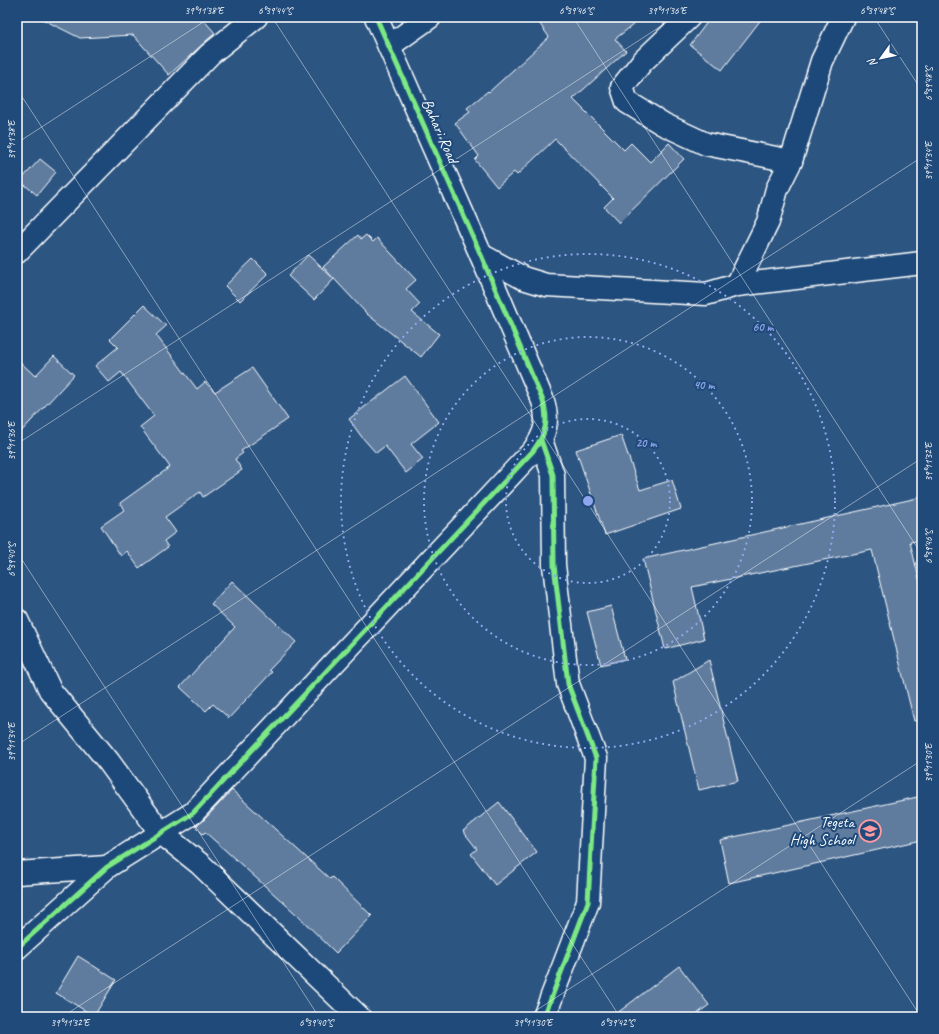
<svg xmlns="http://www.w3.org/2000/svg" width="939" height="1034" font-family="Caveat,sans-serif">
  <style>
    .building { fill: #5e7c9f; stroke: #fff }
    .lines { fill: none; stroke-linecap: round; stroke-linejoin: round }
    .street-casing { stroke: #fff; stroke-width: 25 }
    .street { stroke: #1f4a7a; stroke-width: 22 }
    .cycleway-casing { stroke: #1f4a7a; stroke-width: 8 }
    .cycleway { stroke: #7ce984; stroke-width: 5 }
    .ticks { fill: none; stroke: #fff; stroke-width: 1; stroke-opacity: 0.45 }
    .ring { fill: none; stroke: #8ea6ec; stroke-width: 2; stroke-dasharray: 2 4 }
    .labels { text-anchor: middle; dominant-baseline: central; stroke-width: 4; stroke-linejoin: round; paint-order: stroke }
    .street-label { font-size: 16px; fill: #fff; stroke: #1f4a7a }
    .poi-label { font-size: 16px; fill: #fff; stroke: #1f4a7a; text-anchor: end }
    .centre { fill: #8ea6ec; stroke: #1f4a7a; stroke-width: 2 }
    .ring-label { font-size: 12px; text-anchor: middle; font-weight: bold; fill: #8ea6ec; stroke: #1f4a7a; stroke-width: 4; stroke-linejoin: round; paint-order: stroke }
    .neatline { fill: none; stroke: #fff; stroke-width: 1.5 }
    .ticks-label { font-size: 10px; text-anchor: middle; fill: #fff }
  </style>
  <rect width="100%" height="100%" fill="#2c5582"/>
  <filter id="ink" filterUnits="userSpaceOnUse"><feTurbulence type="fractalNoise" baseFrequency=".025" numOctaves="2"/><feDisplacementMap in="SourceGraphic" scale="8" xChannelSelector="R" yChannelSelector="G"/><feConvolveMatrix kernelMatrix="1 2 1 2 8 2 1 2 1" color-interpolation-filters="sRGB"/></filter>
  <g filter="url(#ink)">
    <!-- building -->
    <g class="building">
      <path d="M38,17H201L215,33L169,75L133,35L80,38Z"/>
      <path d="M535,17H643L615,39L626,51L573,99L624,150L631,143L650,162L669,143L684,159L619,223L604,207L613,198L555,139L517,175L514,172L497,187L475,160L479,156L455,123L470,112L467,108L488,91L489,92L549,37Z"/>
      <path d="M711,17H763L722,70L690,45Z"/>
      <path d="M40,159L56,172L37,195L20,181Z"/>
      <path d="M358,235L361,239L366,235L373,242L377,238L416,280L406,289L420,304L412,312L439,334L421,357L367,314L323,267Z"/>
      <path d="M308,255L334,279L314,300L288,276Z"/>
      <path d="M253,259L268,274L240,301L225,286Z"/>
      <path d="M144,305L166,326L156,335L197,389L205,382L215,392L252,368L288,419L241,451L243,453L235,459L242,470L203,497L200,492L165,517L176,532L164,541L168,547L139,568L127,551L121,556L101,526L124,510L120,503L170,467L140,427L154,416L121,372L109,382L95,366L118,347L110,339Z"/>
      <path d="M54,356L74,375L17,436V359L35,376Z"/>
      <path d="M405,376L439,422L411,444L423,459L406,473L385,446L376,453L361,436L349,419Z"/>
      <path d="M621,435L640,490L672,480L681,509L605,535L576,450Z"/>
      <path d="M922,497V540L910,542L922,591V720L914,721L872,550L692,587L704,639L665,649L643,559Z"/>
      <path d="M232,581L296,642L269,670L272,672L229,718L213,704L206,711L180,687L235,627L211,604Z"/>
      <path d="M611,606L625,659L601,665L587,612Z"/>
      <path d="M709,660L738,781L699,790L673,682Z"/>
      <path d="M232,790L330,879L332,877L372,916L336,953L295,913L205,832L203,834L195,826L202,822Z"/>
      <path d="M922,796V840L729,883L720,840Z"/>
      <path d="M499,802L537,852L495,885L471,854L477,849L463,831Z"/>
      <path d="M78,956L116,980L94,1016L56,993Z"/>
      <path d="M679,966L709,1005L693,1017H612Z"/>
    </g>
    <g class="lines">
      <!-- street casing -->
      <g class="street-casing">
        <g id="street">
          <path d="M689,17L642,62L622,87L627,102L663,124L706,144L791,161L777,189L768,222L737,285"/>
          <path d="M389,46L430,17"/>
          <path d="M791,161L822,61L843,17"/>
          <path d="M17,252L210,54L256,17"/>
          <path d="M481,255L523,278L546,285L706,294L737,285L922,263"/>
          <path d="M541,440L553,475L554,565L568,684L596,758L588,902L544,1017"/>
          <path d="M17,620L50,690L109,762L160,832L200,864L359,1017"/>
          <path d="M17,873L107,867"/>
          <path d="M17,948L107,867L193,813L533,451C546,434 549,421 543,401L481,255L376,17"/>
        </g>
      </g>
      <!-- street -->
      <use href="#street" class="street"/>
      <!-- cycleway casing -->
      <g class="cycleway-casing">
        <g id="cycleway">
          <path d="M541,440L553,475L554,565L568,684L596,758L588,902L544,1017"/>
          <path d="M17,948L107,867L193,813L533,451C546,434 549,421 543,401L481,255L376,17"/>
        </g>
      </g>
      <!-- cycleway -->
      <use href="#cycleway" class="cycleway"/>
    </g>
  </g>
  <!-- ticks -->
  <path class="ticks" d="M272,17L921,1017M573,17L922,555M874,17L922,91M17,89L620,1017M17,143L211,17M17,444L675,17M17,552L319,1017M17,745L922,157M17,1016L18,1017M62,1017L922,458M526,1017L922,760"/>
  <!-- distance rings -->
  <g class="ring">
    <circle cx="588" cy="501" r="82"/>
    <circle cx="588" cy="501" r="164"/>
    <circle cx="588" cy="501" r="247"/>
  </g>
  <!-- icons -->
  <defs>
    <g id="school-ring" transform="scale(1.15)"><circle r="9.5" fill="#1f4a7a" stroke="#ff9aa2" stroke-width="1.5"/><path d="M0-5L7-2L0 1L-7-2ZM-4 1L0 2.5L4 1V4Q0 6-4 4Z" fill="#ff9aa2"/></g>
  </defs>
  <g fill-rule="evenodd">
    <use href="#school-ring" x="870" y="831"/>
  </g>
  <g class="labels">
    <!-- street labels -->
    <g class="street-label">
      <text transform="translate(440 131) rotate(66)">Bahari Road</text>
    </g>
    <!-- poi labels -->
    <g class="poi-label">
      <text x="854" y="822">Tegeta<tspan x="854" dy="18">High School</tspan></text>
    </g>
  </g>
  <circle cx="588" cy="501" r="6" class="centre"/>
  <g class="ring-label">
    <text x="763" y="331">60 m</text>
    <text x="704" y="389">40 m</text>
    <text x="646" y="447">20 m</text>
  </g>
  <!-- margin -->
  <rect width="939" height="1034" fill="none" stroke="#1f4a7a" stroke-width="44"/>
  <!-- north arrow -->
  <g transform="translate(881 58) rotate(237)" stroke="#1f4a7a" stroke-width="3" paint-order="stroke">
  <path d="M0-3L7 15L0 10L-7 15Z" fill="#ffffff"/>
  <text y="-6" font-size="11" font-weight="bold" text-anchor="middle" fill="#ffffff">N</text>
  </g>
  <rect x="22" y="22" width="895" height="990" class="neatline"/>
  <g class="ticks-label">
    <text x="204" y="14">39°11'38"E</text>
    <text x="275" y="14">6°39'44"S</text>
    <text x="576" y="14">6°39'46"S</text>
    <text x="667" y="14">39°11'36"E</text>
    <text x="877" y="14">6°39'48"S</text>
    <text transform="translate(928 84) rotate(-90)" y="4">6°39'48"S</text>
    <text transform="translate(11 140) rotate(-90)" y="4">39°11'38"E</text>
    <text transform="translate(928 161) rotate(-90)" y="4">39°11'34"E</text>
    <text transform="translate(11 441) rotate(-90)" y="4">39°11'36"E</text>
    <text transform="translate(928 462) rotate(-90)" y="4">39°11'32"E</text>
    <text transform="translate(928 547) rotate(-90)" y="4">6°39'46"S</text>
    <text transform="translate(11 560) rotate(-90)" y="4">6°39'40"S</text>
    <text transform="translate(11 742) rotate(-90)" y="4">39°11'34"E</text>
    <text transform="translate(928 763) rotate(-90)" y="4">39°11'30"E</text>
    <text x="70" y="1026">39°11'32"E</text>
    <text x="316" y="1026">6°39'40"S</text>
    <text x="533" y="1026">39°11'30"E</text>
    <text x="617" y="1026">6°39'42"S</text>
  </g>
</svg>
